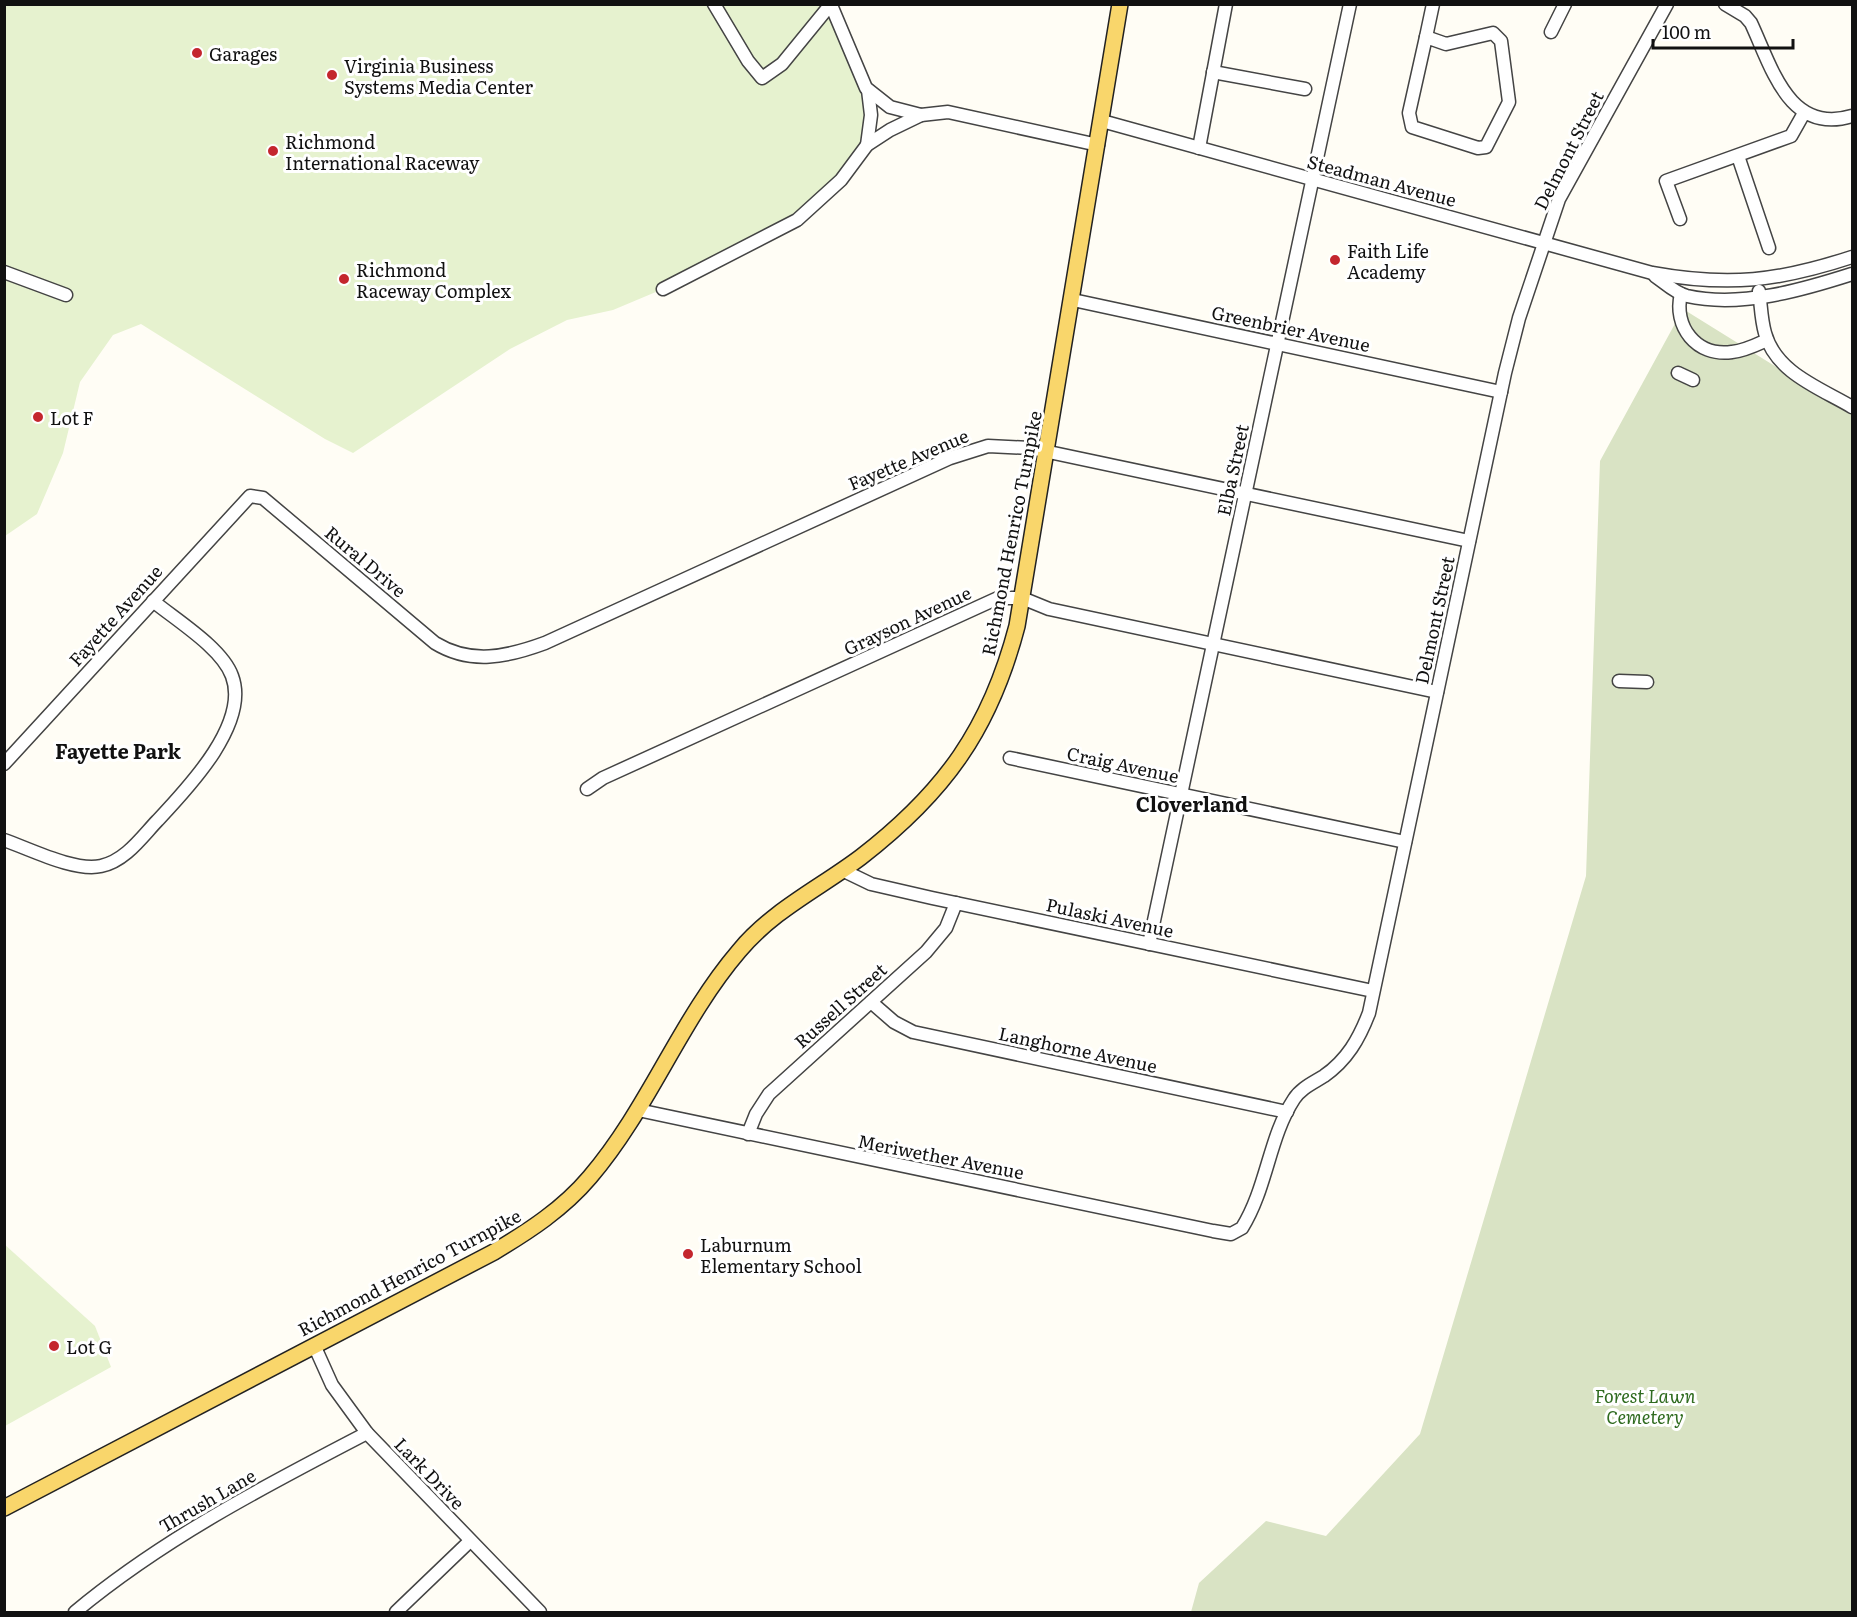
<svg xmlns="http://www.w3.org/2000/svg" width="1857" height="1617" font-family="Literata,serif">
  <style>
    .cemetery { fill: #d9e3c4 }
    .pitch { fill: #e6f2cf }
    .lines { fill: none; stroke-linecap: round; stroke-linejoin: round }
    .minor-casing { stroke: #444; stroke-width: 15 }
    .major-casing { stroke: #222; stroke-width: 18 }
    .minor { stroke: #fff; stroke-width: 12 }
    .major { stroke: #f9d66b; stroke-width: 15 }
    .poi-dot { fill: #c4262e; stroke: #fff; stroke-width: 2 }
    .labels { text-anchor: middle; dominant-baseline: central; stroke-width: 6; stroke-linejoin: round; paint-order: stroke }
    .poi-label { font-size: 18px; fill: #111; stroke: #fff; text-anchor: start }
    .street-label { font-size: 18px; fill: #111; stroke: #fff }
    .park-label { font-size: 18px; font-style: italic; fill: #2f6b1f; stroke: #fff }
    .neighbourhood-label { font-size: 20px; font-weight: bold; fill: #111; stroke: #fff }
  </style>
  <rect width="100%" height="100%" fill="#fffdf5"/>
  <!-- cemetery -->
  <path class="cemetery" d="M1683,309L1852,414V1612H1191L1199,1583L1266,1521L1326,1536L1420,1434L1586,876L1600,461Z"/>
  <!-- pitch -->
  <g class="pitch">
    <path d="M5,5H831L866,88L867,145L821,200L663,289L613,310L567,320L510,349L353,453L325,439L141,324L113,335L80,382L63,453L37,514L5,536Z"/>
    <path d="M4,1244L95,1326L111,1367L5,1426Z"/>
  </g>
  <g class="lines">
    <!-- minor casing -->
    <g class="minor-casing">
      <g id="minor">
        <path d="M714,4L748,61L762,78L782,64L831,4"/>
        <path d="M1725,4L1745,16L1751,23C1772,68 1789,135 1852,116"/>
        <path d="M831,5L866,88L890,107L921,115L948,112L1098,145"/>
        <path d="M1551,32L1565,4"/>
        <path d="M1493,33L1501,41L1509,102L1486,147L1478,148L1412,127L1409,113L1426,37L1446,44Z"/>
        <path d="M1426,37L1433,4"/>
        <path d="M1213,72L1305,89"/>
        <path d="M1102,121L1652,273C1729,287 1779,281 1852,257"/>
        <path d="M867,145L871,115L868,90"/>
        <path d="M1199,148L1226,4"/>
        <path d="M1738,156L1769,248"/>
        <path d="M1680,219L1666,181L1791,136L1804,113"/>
        <path d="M4,272L66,295"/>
        <path d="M1655,276C1665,283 1675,293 1687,296C1741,308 1802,290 1852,274"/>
        <path d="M663,289L797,220L841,180L867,145L890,130L921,115"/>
        <path d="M1759,291C1761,305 1761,319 1765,333C1776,373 1820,388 1852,407"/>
        <path d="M1681,294C1673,326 1696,357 1732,352C1744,351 1756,345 1767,340"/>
        <path d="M1073,300L1501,392"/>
        <path d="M1678,373L1693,380"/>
        <path d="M1619,681L1647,682"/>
        <path d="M1010,758L1405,842"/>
        <path d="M4,764L250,496L263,498L435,643C471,665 507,657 545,643L950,458L988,446L1030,448L1469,541"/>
        <path d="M587,789L603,778L998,598H1022L1049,609L1437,692"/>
        <path d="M4,840C30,849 75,872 101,866C125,861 141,838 157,821C187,789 250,724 232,676C222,648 176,620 153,601"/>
        <path d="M842,870L871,884L932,898L1373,991"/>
        <path d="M1149,944L1350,4"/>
        <path d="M871,1002L894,1022L913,1032L1287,1112"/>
        <path d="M638,1110L1213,1231L1231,1234L1242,1228C1267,1188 1269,1137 1294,1099C1301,1088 1313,1083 1324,1076C1347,1060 1359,1039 1369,1013L1505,373L1519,318L1559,199L1667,4"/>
        <path d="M748,1134L756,1114L769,1094L926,952L946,928L956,903"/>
        <path d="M314,1345L332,1385L367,1433L540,1612"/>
        <path d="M75,1612C164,1538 265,1486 367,1433"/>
        <path d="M396,1612L470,1541"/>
      </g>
    </g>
    <!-- major casing -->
    <g class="major-casing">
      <path id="major" d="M4,1508L494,1252C529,1231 563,1209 590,1177C649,1108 680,1020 739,951C773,910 820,888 861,857C945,792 990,729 1017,626L1120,4"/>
    </g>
    <!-- minor -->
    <use href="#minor" class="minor"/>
    <!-- major -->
    <use href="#major" class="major"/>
  </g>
  <!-- markers -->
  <g class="poi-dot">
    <circle cx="197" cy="53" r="6"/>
    <circle cx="332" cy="75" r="6"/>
    <circle cx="273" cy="151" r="6"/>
    <circle cx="1335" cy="260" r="6"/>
    <circle cx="344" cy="279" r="6"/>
    <circle cx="38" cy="417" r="6"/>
    <circle cx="688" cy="1254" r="6"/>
    <circle cx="54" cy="1346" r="6"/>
  </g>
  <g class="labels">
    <!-- poi labels -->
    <g class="poi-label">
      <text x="209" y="53">Garages</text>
      <text x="344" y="65">Virginia Business<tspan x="344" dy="21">Systems Media Center</tspan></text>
      <text x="285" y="141">Richmond<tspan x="285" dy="21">International Raceway</tspan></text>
      <text x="1347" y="250">Faith Life<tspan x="1347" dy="21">Academy</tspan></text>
      <text x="356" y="269">Richmond<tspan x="356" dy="21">Raceway Complex</tspan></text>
      <text x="50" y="417">Lot F</text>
      <text x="700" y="1244">Laburnum<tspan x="700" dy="21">Elementary School</tspan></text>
      <text x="66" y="1346">Lot G</text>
    </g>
    <!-- street labels -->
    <g class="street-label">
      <text transform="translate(1568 150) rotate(-63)">Delmont Street</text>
      <text transform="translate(1382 180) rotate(15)">Steadman Avenue</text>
      <text transform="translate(1291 328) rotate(12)">Greenbrier Avenue</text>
      <text transform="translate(908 459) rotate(-23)">Fayette Avenue</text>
      <text transform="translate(1232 470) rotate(-78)">Elba Street</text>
      <text transform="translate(1011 533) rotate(-79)">Richmond Henrico Turnpike</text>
      <text transform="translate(366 561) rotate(40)">Rural Drive</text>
      <text transform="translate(115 615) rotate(-48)">Fayette Avenue</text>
      <text transform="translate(907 620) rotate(-25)">Grayson Avenue</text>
      <text transform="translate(1434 620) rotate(-78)">Delmont Street</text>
      <text transform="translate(1123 764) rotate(12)">Craig Avenue</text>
      <text transform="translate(1110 917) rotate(12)">Pulaski Avenue</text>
      <text transform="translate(840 1005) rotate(-42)">Russell Street</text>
      <text transform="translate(1078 1049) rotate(12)">Langhorne Avenue</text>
      <text transform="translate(941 1156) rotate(11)">Meriwether Avenue</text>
      <text transform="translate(409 1272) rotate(-28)">Richmond Henrico Turnpike</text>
      <text transform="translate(430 1473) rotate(46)">Lark Drive</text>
      <text transform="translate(207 1500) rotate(-30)">Thrush Lane</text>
    </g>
    <!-- park labels -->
    <g class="park-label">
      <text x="1645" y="1395">Forest Lawn<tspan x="1645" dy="21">Cemetery</tspan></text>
    </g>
    <!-- neighbourhood labels -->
    <g class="neighbourhood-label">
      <text x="118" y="750">Fayette Park</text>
      <text x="1192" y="803">Cloverland</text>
    </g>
  </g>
  <!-- border -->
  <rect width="1857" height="1617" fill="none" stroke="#111111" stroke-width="12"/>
  <!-- scale -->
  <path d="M1653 39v9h140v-9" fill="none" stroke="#111111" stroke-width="3"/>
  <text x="1662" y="39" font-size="18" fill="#111111" stroke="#ffffff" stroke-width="4.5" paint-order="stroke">100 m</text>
</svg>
